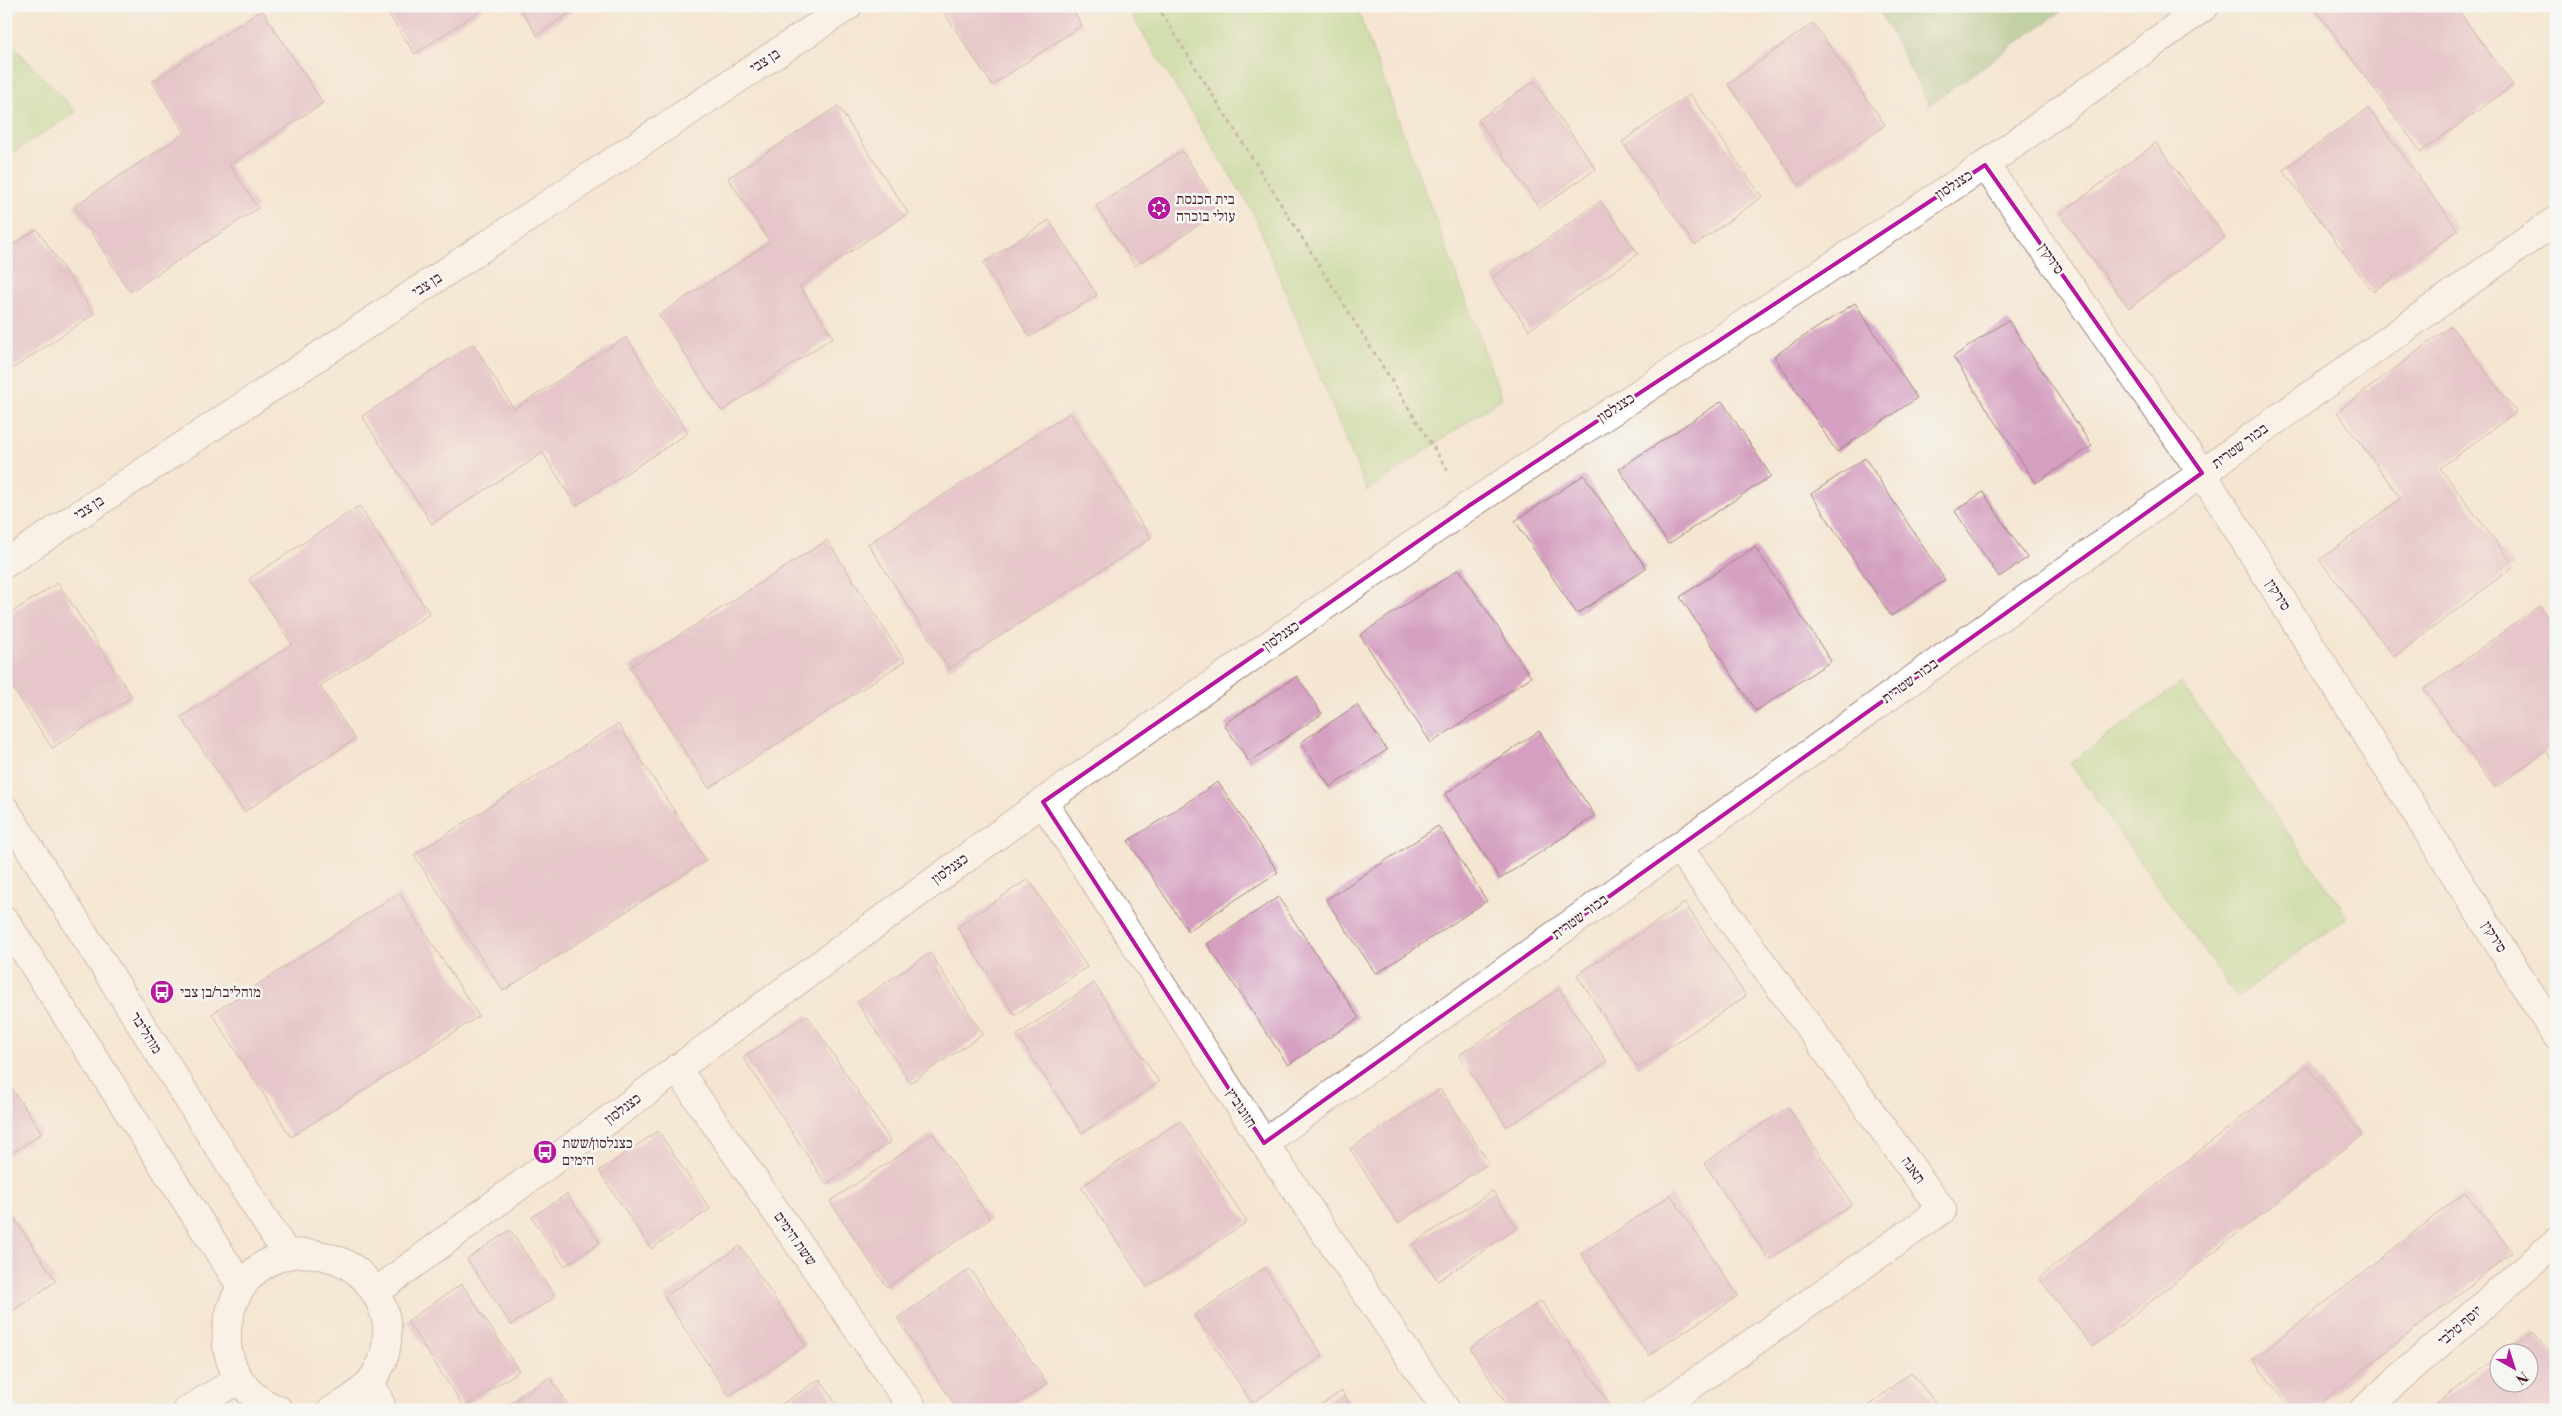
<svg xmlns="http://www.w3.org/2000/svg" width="2562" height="1416" font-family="'Libre Bodoni','Frank Ruhl Libre',serif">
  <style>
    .green { fill: #a8d582; stroke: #797a56 }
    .forest { fill: #86b670; stroke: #686a4e }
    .building { fill: #d49fc0 }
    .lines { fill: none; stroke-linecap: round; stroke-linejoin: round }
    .minor-casing { stroke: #9f827e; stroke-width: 30 }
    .path { stroke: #9f827e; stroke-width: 3; stroke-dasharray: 4 4; stroke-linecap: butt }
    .minor { stroke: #fff; stroke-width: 28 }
    .marked { fill: none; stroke: #b5179e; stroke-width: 4; stroke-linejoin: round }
    .labels { text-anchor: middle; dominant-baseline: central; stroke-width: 5; stroke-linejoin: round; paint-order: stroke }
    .street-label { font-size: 15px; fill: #4a1f2b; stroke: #f6f6f2 }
    .poi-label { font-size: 15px; fill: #4a1f2b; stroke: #f6f6f2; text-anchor: start }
  </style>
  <rect width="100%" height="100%" fill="#f6f6f2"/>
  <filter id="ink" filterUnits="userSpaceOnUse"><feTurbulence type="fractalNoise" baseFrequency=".02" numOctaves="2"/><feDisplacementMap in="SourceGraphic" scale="10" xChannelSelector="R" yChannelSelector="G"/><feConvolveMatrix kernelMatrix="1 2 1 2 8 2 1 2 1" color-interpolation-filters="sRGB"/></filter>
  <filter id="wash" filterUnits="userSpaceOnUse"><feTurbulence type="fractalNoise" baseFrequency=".0096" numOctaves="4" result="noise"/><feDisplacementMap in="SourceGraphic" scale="20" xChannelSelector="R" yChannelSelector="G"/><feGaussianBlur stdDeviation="1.12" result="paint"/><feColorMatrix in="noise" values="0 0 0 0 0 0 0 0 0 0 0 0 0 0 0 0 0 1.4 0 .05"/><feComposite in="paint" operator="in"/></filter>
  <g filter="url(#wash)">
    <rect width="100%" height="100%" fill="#f4e6d2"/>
    <!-- green -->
    <g class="green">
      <path d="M1126,6H1356L1502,398L1367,491L1253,212Z"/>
      <path d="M6,38L76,112L6,157Z"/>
      <path d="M2181,683L2348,917L2237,997L2070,763Z"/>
    </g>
    <!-- forest -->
    <path class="forest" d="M1877,6H2069L1929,105Z"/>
    <g id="blocks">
      <!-- building -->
      <g class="building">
        <path d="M383,6H487L415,54Z"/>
        <path d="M518,6H580L537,35Z"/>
        <path d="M957,6H1070L1082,25L992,85L945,14Z"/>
        <path d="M2313,6H2455L2513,85L2421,152Z"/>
        <path d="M262,10L323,103L229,165L258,208L130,292L74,206L185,133L152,82Z"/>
        <path d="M1813,23L1885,125L1799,185L1728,84Z"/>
        <path d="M1534,81L1596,169L1540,208L1478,120Z"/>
        <path d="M1690,94L1762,197L1695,245L1622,142Z"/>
        <path d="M838,106L908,213L799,286L833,337L722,411L659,315L770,242L728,178Z"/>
        <path d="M2368,108L2458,230L2373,292L2283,170Z"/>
        <path d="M2156,143L2225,237L2129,308L2060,214Z"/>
        <path d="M1182,151L1221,211L1135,266L1096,206Z"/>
        <path d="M1601,201L1638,254L1529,330L1492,278Z"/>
        <path d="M1049,220L1097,295L1030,337L983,263Z"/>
        <path d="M37,229L94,314L6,373V249Z"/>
        <path d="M1855,303L1917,398L1837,452L1774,356Z"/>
        <path d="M2008,320L2092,446L2036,483L1953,357Z"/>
        <path d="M2451,326L2516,412L2440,468L2514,566L2394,657L2320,560L2401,498L2337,412Z"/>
        <path d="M626,337L688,433L576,506L543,453L432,524L362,416L473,344L514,409Z"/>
        <path d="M1722,401L1771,476L1668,544L1619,469Z"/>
        <path d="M1070,413L1151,538L949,669L868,544Z"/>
        <path d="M1865,458L1945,580L1891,616L1811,494Z"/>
        <path d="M1584,475L1646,568L1577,614L1515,521Z"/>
        <path d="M1983,492L2027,558L1999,577L1955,511Z"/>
        <path d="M359,506L430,614L320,686L355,739L244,812L181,717L292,644L249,579Z"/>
        <path d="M827,540L905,661L709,788L630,667Z"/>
        <path d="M1755,547L1831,661L1756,711L1680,597Z"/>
        <path d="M1459,569L1531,677L1431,743L1360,635Z"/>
        <path d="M58,583L132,697L52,748L6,677V616Z"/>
        <path d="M2539,606L2556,629V764L2546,751L2495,788L2424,689Z"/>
        <path d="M1297,676L1322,714L1249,762L1224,724Z"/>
        <path d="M1357,705L1387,750L1330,787L1301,742Z"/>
        <path d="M618,724L706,860L503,991L414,855Z"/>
        <path d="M1539,731L1595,816L1500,879L1445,794Z"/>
        <path d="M1218,782L1278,872L1188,931L1128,841Z"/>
        <path d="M1438,826L1487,901L1376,974L1326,900Z"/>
        <path d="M1028,879L1087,967L1015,1015L957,927Z"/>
        <path d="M399,893L479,1016L291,1137L212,1014Z"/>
        <path d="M1278,897L1359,1018L1288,1065L1207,944Z"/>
        <path d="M1685,903L1746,996L1638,1068L1577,975Z"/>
        <path d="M930,953L983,1034L910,1083L857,1002Z"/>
        <path d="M1094,983L1159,1082L1082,1133L1017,1035Z"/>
        <path d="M1559,989L1607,1062L1507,1127L1459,1055Z"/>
        <path d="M807,1015L891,1142L826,1184L743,1057Z"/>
        <path d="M2307,1066L2362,1135L2093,1347L2039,1278Z"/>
        <path d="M6,1080L42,1133L6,1157Z"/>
        <path d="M1440,1089L1489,1163L1398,1223L1350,1149Z"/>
        <path d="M1788,1107L1852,1204L1769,1260L1704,1163Z"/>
        <path d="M1180,1121L1247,1222L1147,1287L1081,1187Z"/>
        <path d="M658,1131L710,1209L651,1249L599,1171Z"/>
        <path d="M933,1133L990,1219L887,1287L830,1201Z"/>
        <path d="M1493,1191L1517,1228L1438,1281L1413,1244Z"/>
        <path d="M2465,1192L2512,1252L2312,1410H2292L2253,1360Z"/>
        <path d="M567,1194L600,1243L564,1266L532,1217Z"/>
        <path d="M1671,1195L1738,1296L1649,1355L1581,1254Z"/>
        <path d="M6,1206L56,1281L6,1315Z"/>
        <path d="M510,1230L555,1297L511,1325L467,1259Z"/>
        <path d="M740,1246L806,1345L729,1396L664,1297Z"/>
        <path d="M1265,1268L1323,1356L1252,1403L1194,1315Z"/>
        <path d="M970,1269L1047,1384L1007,1410H958L897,1318Z"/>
        <path d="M462,1284L519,1371L464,1407L407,1321Z"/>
        <path d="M1541,1301L1609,1403L1599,1410H1510L1470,1348Z"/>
        <path d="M2533,1331L2556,1361V1410H2427L2500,1356V1384H2530V1354H2503Z"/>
        <path d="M1911,1372L1941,1410H1863Z"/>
        <path d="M550,1377L572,1410H500Z"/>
        <path d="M820,1379L840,1410H773Z"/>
        <path d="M1342,1391L1354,1410H1313Z"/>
      </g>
    </g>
  </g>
  <g filter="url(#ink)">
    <use href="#blocks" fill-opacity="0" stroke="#9f827e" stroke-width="1"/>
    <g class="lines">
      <!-- minor casing -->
      <g class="minor-casing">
        <g id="minor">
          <path d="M1985,165L2202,473L2556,1035"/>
          <path d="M6,563L848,6"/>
          <path d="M1043,802L1264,1143L1446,1410"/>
          <path d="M6,811L287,1255"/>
          <path d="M6,922L241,1286"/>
          <path d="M677,1069L914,1410"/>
          <path d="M1264,1143L2556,220"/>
          <path d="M376,1292L677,1069L1043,802L1470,505L1985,165L2205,6"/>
          <path d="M371,1383L383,1410"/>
          <path d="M188,1410L239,1379"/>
          <path d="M279,1410C185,1374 229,1232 324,1256C340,1260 355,1267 366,1280C379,1296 389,1317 387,1339C385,1373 362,1396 332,1410"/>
          <path d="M1656,1410L1942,1210L1678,847"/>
          <path d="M2363,1410L2556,1242"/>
        </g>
      </g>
      <!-- path -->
      <path class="path" d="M1157,6L1450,474"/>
      <!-- minor -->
      <use href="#minor" class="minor"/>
    </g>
  </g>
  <!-- marked area -->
  <path d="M0 0H2562V1416H0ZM1985,165L2202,473L1264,1143L1043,802L1470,505Z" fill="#f4e6d2" fill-opacity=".55" fill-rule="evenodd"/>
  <path class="marked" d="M1985,165L2202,473L1264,1143L1043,802L1470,505Z"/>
  <!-- icons -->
  <defs>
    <g id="synagogue-disc" transform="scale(1.25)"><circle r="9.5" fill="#b5179e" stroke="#f6f6f2"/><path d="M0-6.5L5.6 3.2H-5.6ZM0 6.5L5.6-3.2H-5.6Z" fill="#fff"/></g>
    <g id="bus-disc" transform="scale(1.25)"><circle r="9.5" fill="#b5179e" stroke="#f6f6f2"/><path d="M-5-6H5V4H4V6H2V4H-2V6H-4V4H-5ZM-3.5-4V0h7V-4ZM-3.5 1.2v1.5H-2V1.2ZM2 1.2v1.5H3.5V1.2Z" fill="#fff"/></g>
  </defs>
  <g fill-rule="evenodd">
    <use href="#synagogue-disc" x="1159" y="208"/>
    <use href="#bus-disc" x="162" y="992"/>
    <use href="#bus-disc" x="545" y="1152"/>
  </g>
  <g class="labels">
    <!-- street labels -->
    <g class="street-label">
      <text transform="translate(765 61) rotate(-33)">בן צבי</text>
      <text transform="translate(1954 185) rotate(-33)">כצנלסון</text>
      <text transform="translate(2051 259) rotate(55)">סירקין</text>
      <text transform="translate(427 285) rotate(-33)">בן צבי</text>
      <text transform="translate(1616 408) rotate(-33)">כצנלסון</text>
      <text transform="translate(2240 446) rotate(-36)">בכור שטרית</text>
      <text transform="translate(89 508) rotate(-33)">בן צבי</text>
      <text transform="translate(2278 595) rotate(58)">סירקין</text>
      <text transform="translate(1281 636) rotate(-35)">כצנלסון</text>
      <text transform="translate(1910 681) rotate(-36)">בכור שטרית</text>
      <text transform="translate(950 869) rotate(-36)">כצנלסון</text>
      <text transform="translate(1580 917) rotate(-36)">בכור שטרית</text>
      <text transform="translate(2494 937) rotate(58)">סירקין</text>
      <text transform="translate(146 1033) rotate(58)">מוהליבר</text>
      <text transform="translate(1241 1108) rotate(57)">חזונוביץ</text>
      <text transform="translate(623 1109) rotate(-37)">כצנלסון</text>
      <text transform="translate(1913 1170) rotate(54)">תאנה</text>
      <text transform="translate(795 1239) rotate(55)">ששת הימים</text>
      <text transform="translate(2460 1326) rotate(-41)">יוסף טלבי</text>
    </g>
    <!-- poi labels -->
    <g class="poi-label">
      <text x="1176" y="199">בית הכנסת<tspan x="1176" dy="17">עולי בוכרה</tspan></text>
      <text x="180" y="992">מוהליבר/בן צבי</text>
      <text x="562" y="1143">כצנלסון/ששת<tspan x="562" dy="17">הימים</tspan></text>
    </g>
  </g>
  <!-- margin -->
  <rect width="2562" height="1416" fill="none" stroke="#f6f6f2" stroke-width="25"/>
  <!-- north arrow -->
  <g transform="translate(2514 1368) rotate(141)"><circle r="24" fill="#f6f6f2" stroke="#b1a0a2"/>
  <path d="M0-4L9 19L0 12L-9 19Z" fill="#b5179e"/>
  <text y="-8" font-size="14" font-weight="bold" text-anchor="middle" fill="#4a1f2b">N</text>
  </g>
</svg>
